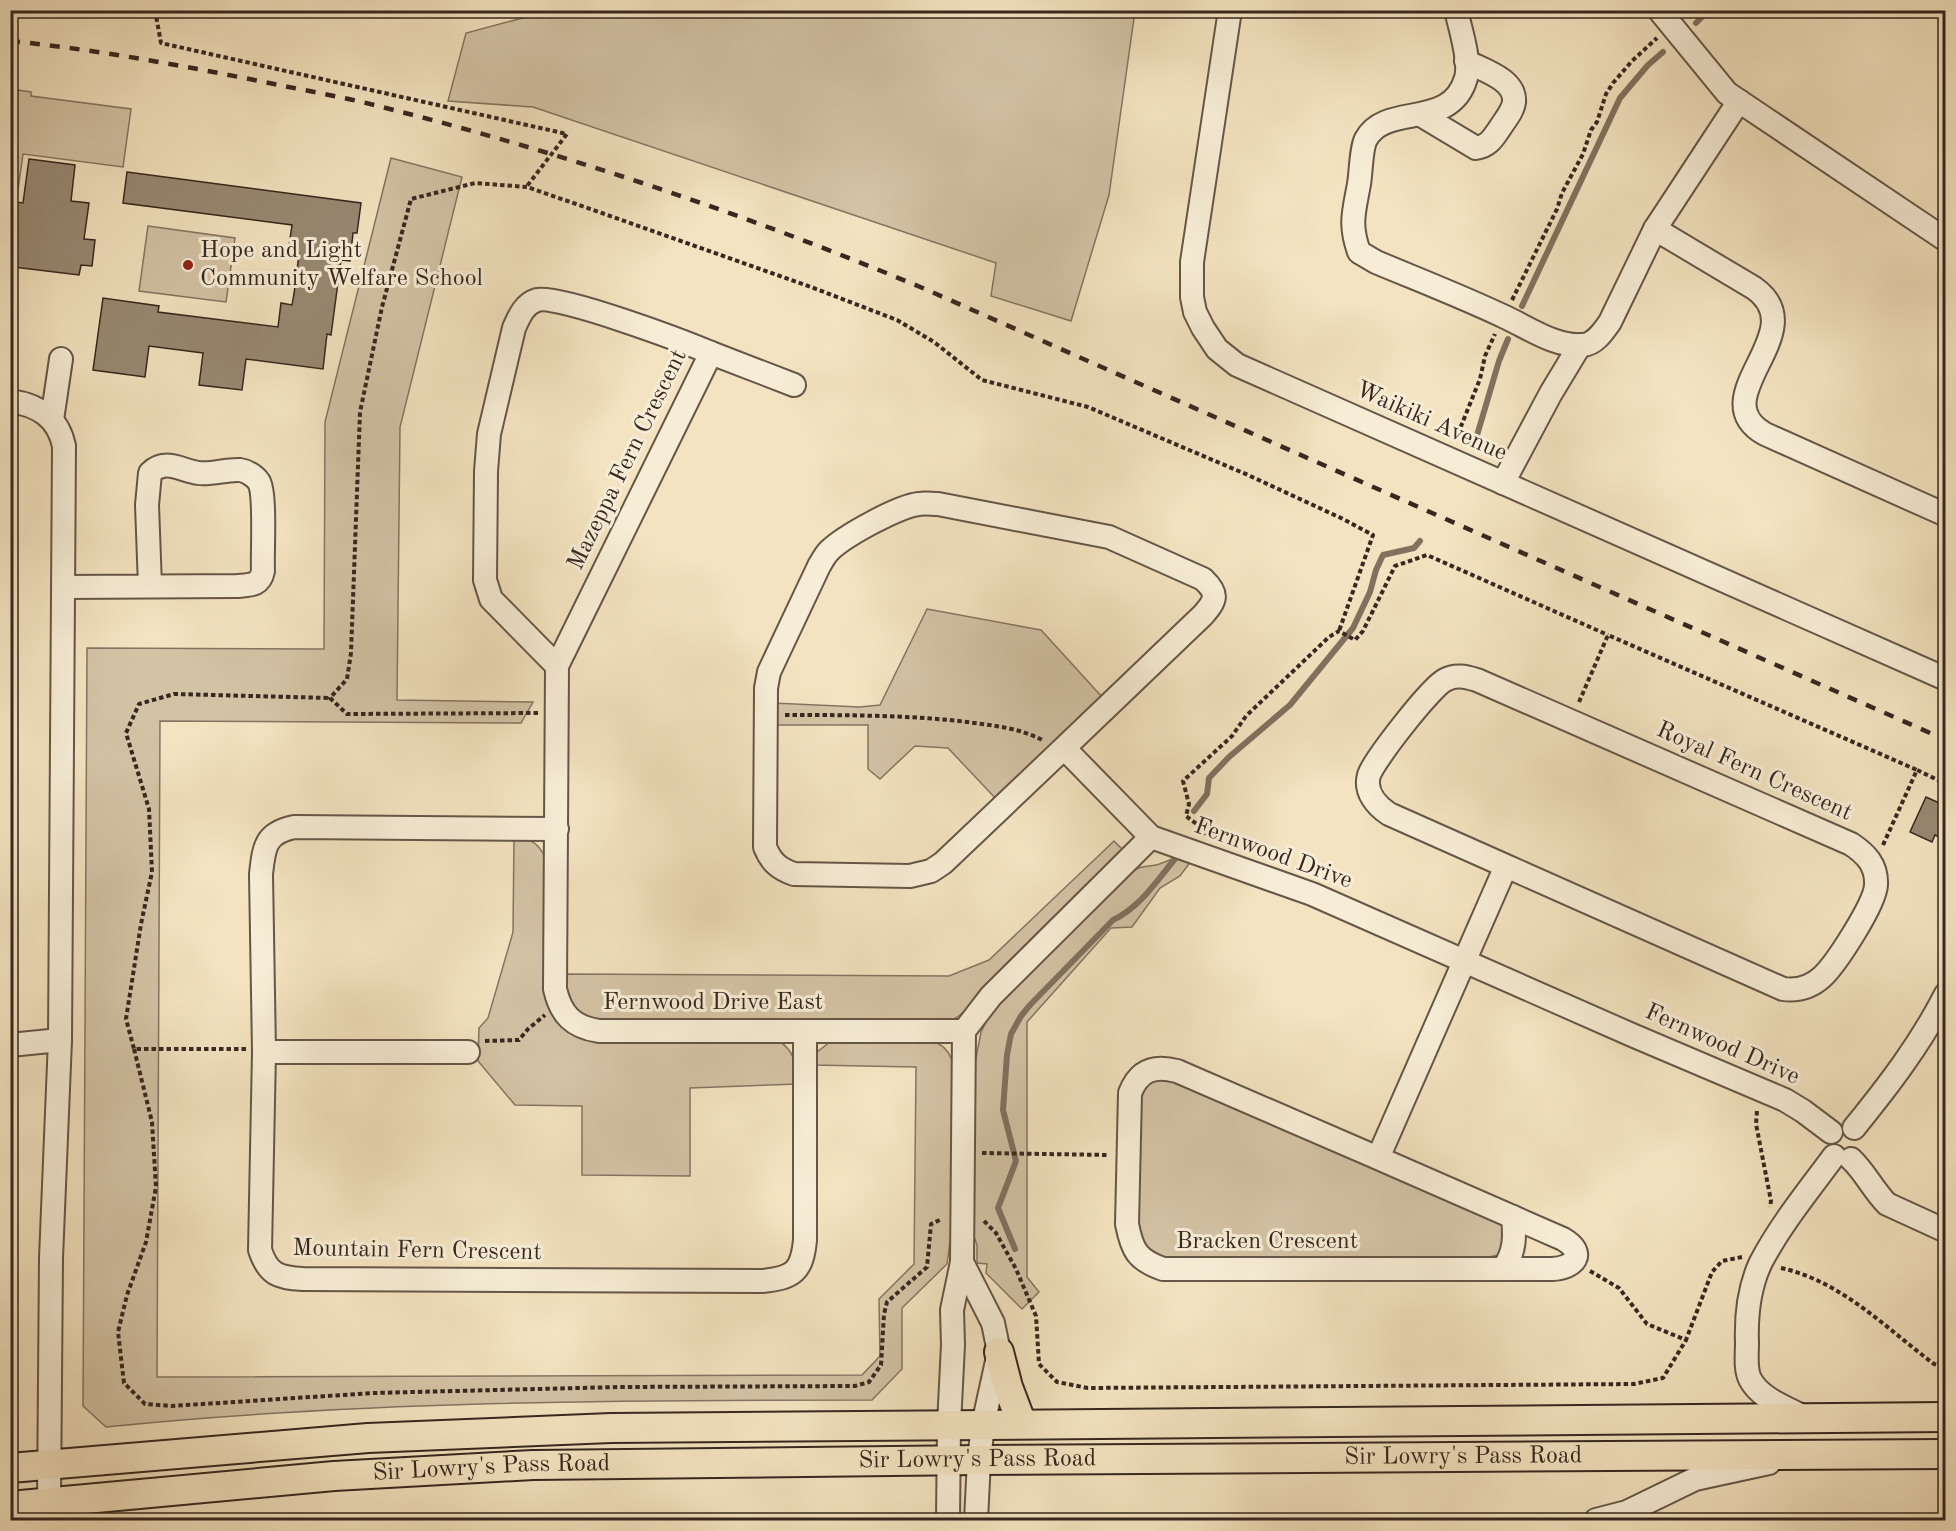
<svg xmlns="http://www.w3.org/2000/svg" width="1956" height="1531" font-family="'Old Standard TT',serif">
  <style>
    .green { fill: #d3c3a5; stroke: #847562; stroke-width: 1.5 }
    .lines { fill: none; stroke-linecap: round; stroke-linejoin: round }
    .stream { stroke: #81715f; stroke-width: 6 }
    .building { fill: #988973; stroke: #36271f; stroke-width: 1.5 }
    .minor-casing { stroke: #655647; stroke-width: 26 }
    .major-casing { stroke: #36271f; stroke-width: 32 }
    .path { stroke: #36271f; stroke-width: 4; stroke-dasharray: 4.5 3; stroke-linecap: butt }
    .minor { stroke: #f7edd6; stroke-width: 22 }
    .major { stroke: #f3e3c0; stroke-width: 28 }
    .rail { stroke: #36271f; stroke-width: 4.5; stroke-dasharray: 10 10; stroke-linecap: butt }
    .poi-dot { fill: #8f2418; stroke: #f7edd6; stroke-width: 2 }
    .labels { text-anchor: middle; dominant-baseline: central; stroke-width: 6; stroke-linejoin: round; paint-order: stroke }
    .poi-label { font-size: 24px; fill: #36271f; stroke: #f7edd6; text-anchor: start }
    .street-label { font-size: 24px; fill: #36271f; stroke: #f7edd6 }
  </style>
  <rect width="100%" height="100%" fill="#f3e3c0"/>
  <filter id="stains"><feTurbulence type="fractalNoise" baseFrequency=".00333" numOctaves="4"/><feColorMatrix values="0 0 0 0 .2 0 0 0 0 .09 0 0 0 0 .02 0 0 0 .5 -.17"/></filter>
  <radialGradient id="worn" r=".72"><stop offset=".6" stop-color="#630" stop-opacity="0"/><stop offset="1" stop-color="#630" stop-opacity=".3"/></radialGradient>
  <!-- green -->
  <g class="green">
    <path d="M549,11H1135L1109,195L1071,321L991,296L996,263L533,107L448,101L466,33Z"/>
    <path d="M11,89L31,92V96L131,109L123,167L23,154L17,197L11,196Z"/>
    <path d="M391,158L462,177L400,427L397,700L533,702L521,723L160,721L157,1377L862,1375L880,1356L879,1299L914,1264L916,1067L812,1065L817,1052L830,1042L931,1041C943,1044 949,1051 953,1063L951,1235L947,1264L902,1308V1369L872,1400C616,1400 361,1401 106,1427L83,1406L87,648L324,649L325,422Z"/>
    <path d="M148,226L235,238L226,302L139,291Z"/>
    <path d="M927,609L1041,630L1103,698L997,800L948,748L915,746L880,779L868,769V725H772L773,703L860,707L880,705Z"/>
    <path d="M514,837C530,839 538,842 545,857V997L561,1025L779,1041C796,1052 796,1066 797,1084L690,1088V1176L582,1175V1106L515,1105L478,1061L479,1028L488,1018L513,932Z"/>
    <path d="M1114,841L1123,850L982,988C970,1001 966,1017 947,1021L594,1019C569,1011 565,998 564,974L949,976L989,960Z"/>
    <path d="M1172,859L1191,861L1180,876L1160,888L1132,927L1111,928L1027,1022V1277L1039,1292L1022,1309L986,1273L987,1264L977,1263V1245L973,1234L974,1068L981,1032L992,1010L1131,873C1140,865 1146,867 1156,865C1161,864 1167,861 1172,859Z"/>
    <path d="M1166,1075L1504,1223L1502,1254L1489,1257L1166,1259L1153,1255L1138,1238L1140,1091L1157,1077Z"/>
  </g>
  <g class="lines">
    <!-- stream -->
    <g class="stream">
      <path d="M1696,23L1709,10"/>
      <path d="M1522,306L1620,98L1648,65L1663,52"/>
      <path d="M1475,442L1499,361L1508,339"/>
      <path d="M1194,811L1207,794L1209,778L1229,757L1290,705L1353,628L1370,592L1376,570L1383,555L1414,548L1420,541"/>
      <path d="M1015,1249L998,1208L1016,1161L1003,1110L1007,1055L1011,1034L1021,1016L1030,1005L1113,920C1139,908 1156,882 1174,860"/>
    </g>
  </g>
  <!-- building -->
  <g class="building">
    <path d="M29,159L75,165L71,201L89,203L84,239L95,240L92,266L81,265L79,275L14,267L15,263H10V230H13L17,202L23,203Z"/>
    <path d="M127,172L361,203L357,233H353L350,261L341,260L331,335L327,334L323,369L246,359L242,390L199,385L203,353L149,346L145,377L93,370L103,298L159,306L158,312L278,327L281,303L292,305L294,294L299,254L288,253L292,225L123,203Z"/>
    <path d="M1926,797L1946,806V840L1935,835L1932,842L1910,832Z"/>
  </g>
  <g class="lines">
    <!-- minor casing -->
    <g class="minor-casing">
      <g id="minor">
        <path d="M1230,10L1192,262V297L1195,312L1203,328L1217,349L1237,365L1946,679"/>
        <path d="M1456,10C1460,28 1471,61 1466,78C1451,131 1386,102 1366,139C1361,148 1361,173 1359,184C1354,212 1349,224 1359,252L1376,262C1419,280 1463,297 1505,317C1529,328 1555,347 1583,345C1595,344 1603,332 1610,322L1655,229L1739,101"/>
        <path d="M1659,10L1727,93L1946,240"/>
        <path d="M1421,115L1476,148C1489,146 1493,138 1500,128C1505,120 1513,111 1514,102C1516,79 1482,70 1466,61"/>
        <path d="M1655,229L1754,288C1816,332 1700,397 1765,434L1946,515"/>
        <path d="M711,353L794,385"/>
        <path d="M10,401C38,405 58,417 64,446L60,1040L51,1258L49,1502"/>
        <path d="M52,420L61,359"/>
        <path d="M1503,483L1551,393L1580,345"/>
        <path d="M63,587L237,586C250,585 260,586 263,571C262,553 266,495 259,482C255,476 247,471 240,470C226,469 212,475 198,473C180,470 165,458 150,473L147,505L150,586"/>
        <path d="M557,666L491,599L485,580L486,471L489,434L514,328C519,317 524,304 537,300C558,294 685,342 711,353L557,666L555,989C561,1015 573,1027 599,1031H964"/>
        <path d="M1064,748L1203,615C1216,600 1219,594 1203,579L1109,537L938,504C932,504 925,503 919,504C899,506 844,536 829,551C825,555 822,561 819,566L769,672L766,688L765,847C771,862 779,869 794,874L910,876L931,871L943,863L1064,748L1151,837L1312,894L1632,1035L1785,1100L1803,1111L1831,1132"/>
        <path d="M557,829L294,827C265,833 264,847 261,874L264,1052L260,1250C268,1274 278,1278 303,1279L762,1281C793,1278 802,1272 805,1240V1032"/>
        <path d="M10,1045L60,1040"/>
        <path d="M264,1052H468"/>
        <path d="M1854,1128C1889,1085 1921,1043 1946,994"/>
        <path d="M1378,1158L1177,1071C1154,1065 1139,1070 1130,1093L1127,1224C1132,1250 1137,1260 1163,1269H1552C1575,1268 1587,1253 1563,1239L1378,1158L1506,866L1389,814C1377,806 1364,792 1369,775C1374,760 1431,687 1445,680C1456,674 1466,677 1477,680L1851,844C1866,854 1877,865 1876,885C1875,904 1836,964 1822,977C1811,987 1797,991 1783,989L1506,866"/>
        <path d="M1851,1159C1865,1172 1873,1190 1887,1204L1946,1231"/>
        <path d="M962,1262L993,1323L999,1352L983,1425L979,1460L976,1520"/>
        <path d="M1504,1268C1515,1251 1515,1237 1513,1217"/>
        <path d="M1806,1418C1788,1408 1760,1399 1750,1379C1745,1369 1747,1354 1747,1343C1746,1316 1749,1287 1761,1262C1781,1224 1809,1190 1834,1156"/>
        <path d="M948,1520L949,1424L953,1345L952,1310L962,1262L964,1031L991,996L1151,837"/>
        <path d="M1596,1520L1627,1512L1695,1479L1769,1463"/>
      </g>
    </g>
    <!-- major casing -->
    <g class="major-casing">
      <g id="major">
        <path d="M999,1352L1008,1387L1022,1424"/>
        <path d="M10,1468L368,1438L611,1428L1946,1417"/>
        <path id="s1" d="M10,1506L334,1476L533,1465L979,1460L1946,1454"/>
      </g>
    </g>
    <!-- path -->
    <g class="path">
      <path d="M155,10L161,43L567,134L527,186"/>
      <path d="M1932,10L1946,22"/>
      <path d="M1512,300L1557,209L1562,193L1583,154L1591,130L1597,122L1606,94L1613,83L1632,61L1657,38"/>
      <path d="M1455,441L1480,379L1485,356L1495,334"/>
      <path d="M1579,702L1608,635L1917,770"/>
      <path d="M538,713L347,714L330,698L347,679L351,653L360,412L382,307L411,199L475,183L527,187L602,213L811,287L897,320L934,342L982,380L1088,407L1248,475L1341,518L1373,535L1339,631"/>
      <path d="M785,715C843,715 901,715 959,721C988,725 1019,727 1044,741"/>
      <path d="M1205,835L1202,828L1186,816L1189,804L1183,781L1232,736L1246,716L1329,637L1339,631L1355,640L1363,631L1395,566L1427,555L1608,635"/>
      <path d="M1883,845L1917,770L1946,784"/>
      <path d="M485,1041L519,1040L528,1029L545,1015"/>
      <path d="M134,1049L152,1122L156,1187L146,1242L127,1295L118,1332L124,1383L145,1404L172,1406L373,1393L620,1387L855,1386L869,1382L881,1365L884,1314L887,1302L927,1267L931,1224L942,1219"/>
      <path d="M246,1049H134L126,1019L141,924L152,872L149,809L126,733L139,704L174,694L330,698"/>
      <path d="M1757,1111L1756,1124L1771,1201L1770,1207"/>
      <path d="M982,1153L1109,1155"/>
      <path d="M984,1221L996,1233L1016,1269L1036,1316L1039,1364L1057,1382L1088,1388L1634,1384L1663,1378L1686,1340"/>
      <path d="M1781,1268C1841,1281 1886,1328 1934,1364L1946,1368"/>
      <path d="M1590,1271L1619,1288L1647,1324L1686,1340L1712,1272L1722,1261L1742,1257"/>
    </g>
    <!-- minor -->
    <use href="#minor" class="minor"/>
    <!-- major -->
    <use href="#major" class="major"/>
    <!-- rail -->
    <path class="rail" d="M10,41C101,50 190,67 279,85C313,92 348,98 382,107C568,154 748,215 925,289L1946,740"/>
  </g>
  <!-- markers -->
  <circle class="poi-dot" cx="188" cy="265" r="6"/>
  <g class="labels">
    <!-- poi labels -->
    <g class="poi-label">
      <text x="200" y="251">Hope and Light<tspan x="200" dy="28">Community Welfare School</tspan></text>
    </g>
    <!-- street labels -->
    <g class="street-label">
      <text transform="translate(1431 422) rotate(24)">Waikiki Avenue</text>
      <text transform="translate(628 460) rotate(-64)">Mazeppa Fern Crescent</text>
      <text transform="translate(1754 772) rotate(24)">Royal Fern Crescent</text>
      <text transform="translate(1273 854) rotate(20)">Fernwood Drive</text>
      <text x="713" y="1003">Fernwood Drive East</text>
      <text transform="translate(1722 1045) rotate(24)">Fernwood Drive</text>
      <text x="1267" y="1242">Bracken Crescent</text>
      <text transform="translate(417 1251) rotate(1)">Mountain Fern Crescent</text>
      <text stroke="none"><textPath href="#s1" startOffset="1455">Sir Lowry's Pass Road</textPath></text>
      <text stroke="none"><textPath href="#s1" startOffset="969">Sir Lowry's Pass Road</textPath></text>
      <text stroke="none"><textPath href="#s1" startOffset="483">Sir Lowry's Pass Road</textPath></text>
    </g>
  </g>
  <!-- margin -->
  <rect width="1956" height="1531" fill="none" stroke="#f3e3c0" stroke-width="36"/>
  <rect x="12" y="12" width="1932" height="1507" fill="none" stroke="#36271f" stroke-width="3"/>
  <rect x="18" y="18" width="1920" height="1495" fill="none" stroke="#36271f" stroke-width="1.5"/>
  <rect width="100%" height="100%" filter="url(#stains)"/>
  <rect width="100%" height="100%" fill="url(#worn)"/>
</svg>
